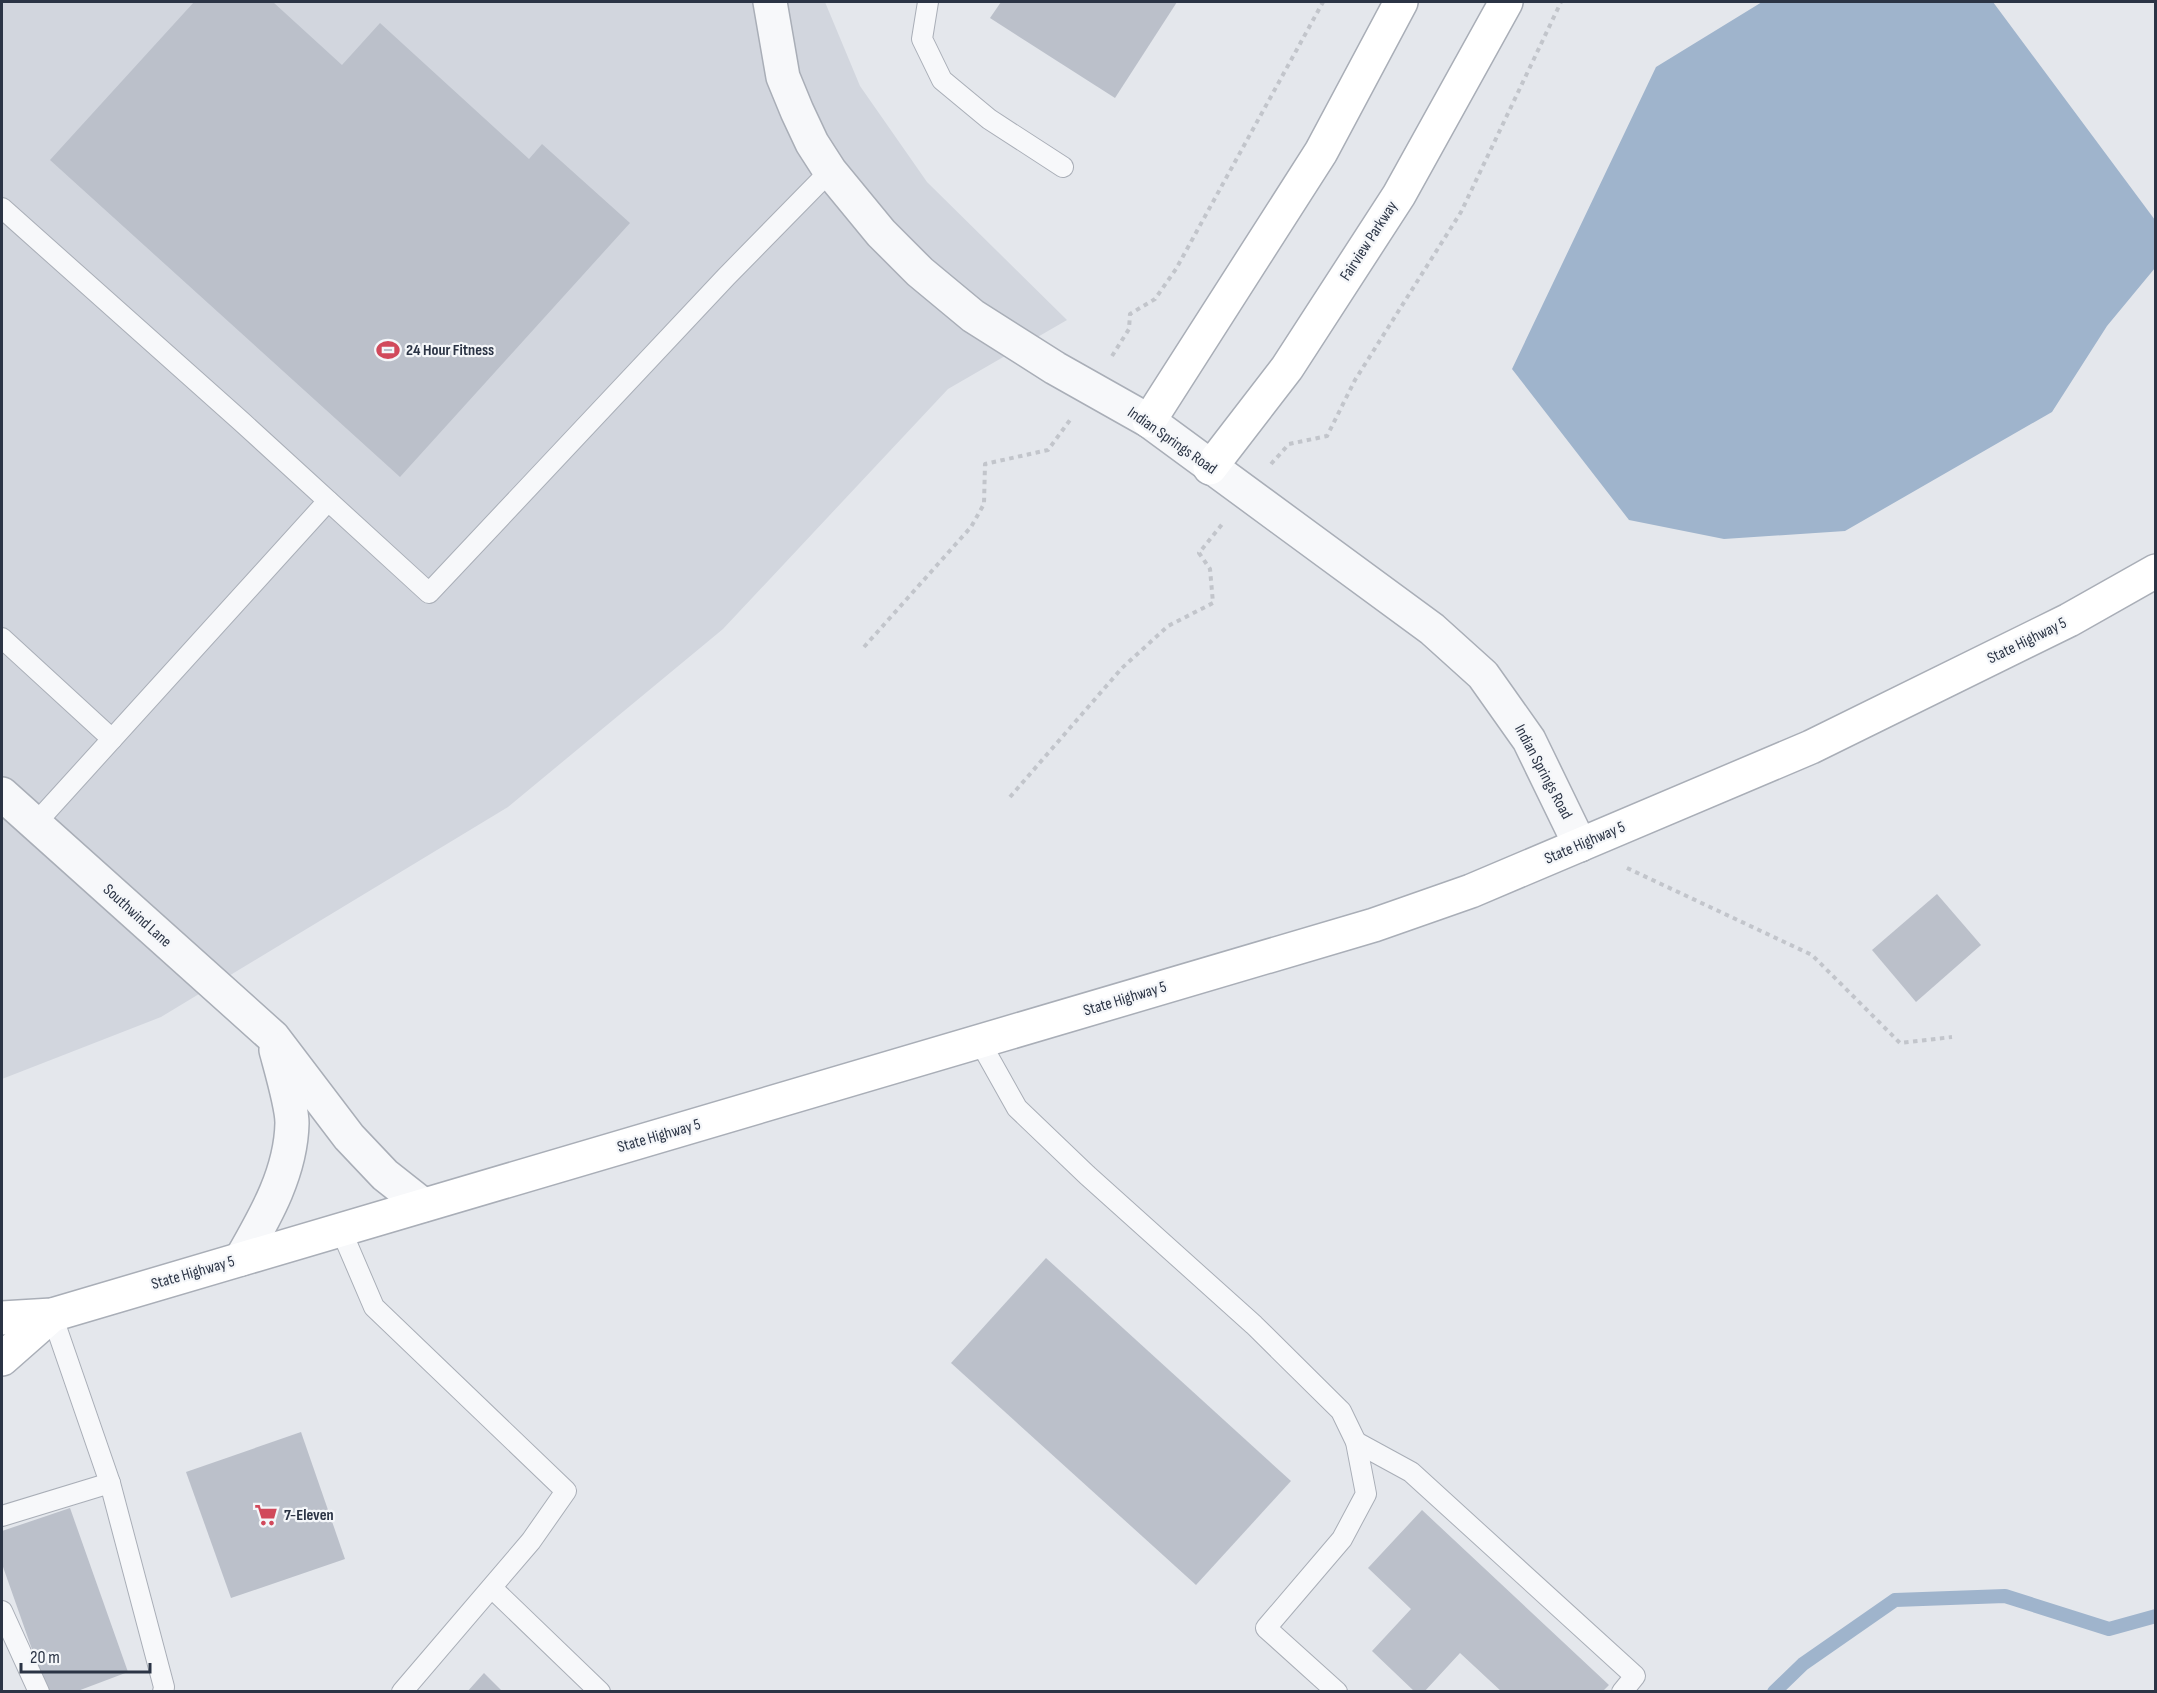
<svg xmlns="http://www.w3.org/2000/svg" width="2157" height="1693" font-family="'Sofia Sans Condensed',sans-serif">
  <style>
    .built { fill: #d2d6de }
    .water { fill: #9fb4cc }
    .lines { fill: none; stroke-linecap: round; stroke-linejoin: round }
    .stream { stroke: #9fb4cc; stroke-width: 14 }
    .building { fill: #bbc0ca }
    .lane-casing { stroke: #a9aeb7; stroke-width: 22 }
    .street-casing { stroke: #a9aeb7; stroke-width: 36 }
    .secondary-casing { stroke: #a9aeb7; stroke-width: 36 }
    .path { stroke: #c2c5cb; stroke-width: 4; stroke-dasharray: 4.5 4.5; stroke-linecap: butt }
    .lane { stroke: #f7f8fa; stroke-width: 20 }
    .street { stroke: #f7f8fa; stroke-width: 33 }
    .secondary { stroke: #fff; stroke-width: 33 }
    .labels { text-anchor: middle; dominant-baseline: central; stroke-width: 4.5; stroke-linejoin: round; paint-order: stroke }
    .street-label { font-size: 16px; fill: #2b3445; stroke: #f4f6f9 }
    .poi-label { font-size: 16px; font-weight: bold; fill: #2b3445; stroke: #f4f6f9; text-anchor: start }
  </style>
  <rect width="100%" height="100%" fill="#e4e7ec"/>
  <!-- built -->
  <path class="built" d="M2,2H825L860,86L927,182L1067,320L948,389L723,629L508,807L161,1017L2,1079Z"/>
  <!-- water -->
  <path class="water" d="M1762,2H1993L2155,220V268L2107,326L2052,412L1845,531L1724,539L1629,520L1512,369L1656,67Z"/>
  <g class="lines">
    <!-- stream -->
    <path class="stream" d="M1774,1692L1803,1664L1895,1600L2005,1596L2109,1629L2156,1616"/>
  </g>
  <!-- building -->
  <g class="building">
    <path d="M194,2H273L342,65L380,23L529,159L542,144L630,223L400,477L50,160Z"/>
    <path d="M1001,2H1177L1115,98L990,18Z"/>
    <path d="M1937,894L1981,945L1916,1002L1872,950Z"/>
    <path d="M1046,1258L1291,1481L1196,1585L951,1363Z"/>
    <path d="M301,1432L345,1559L231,1598L186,1472Z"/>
    <path d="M70,1508L128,1672L75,1692H47L2,1564V1531Z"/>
    <path d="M1422,1510L1609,1685L1602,1692H1502L1460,1653L1424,1692H1415L1372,1651L1411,1609L1368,1568Z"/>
    <path d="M484,1673L503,1692H467Z"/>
  </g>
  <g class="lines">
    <!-- lane casing -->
    <g class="lane-casing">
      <g id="lane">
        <path d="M928,2L922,39L942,80L989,119L1063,167"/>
        <path d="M2,208L242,422L429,593L726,277L830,171"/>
        <path d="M2,638L112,739"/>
        <path d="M35,824L328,501"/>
        <path d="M980,1042L1017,1108L1087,1175L1254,1325L1341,1411L1356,1442L1366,1494L1342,1539L1266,1628L1337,1692"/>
        <path d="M341,1230L374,1307L566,1491L531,1541L402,1692"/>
        <path d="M52,1315L110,1483L164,1687L163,1692"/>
        <path d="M1356,1442L1411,1472L1635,1676L1622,1692"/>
        <path d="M2,1516L110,1483"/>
        <path d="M492,1588L600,1692"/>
        <path d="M2,1611L39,1692"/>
      </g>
    </g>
    <!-- street casing -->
    <g class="street-casing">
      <g id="street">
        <path d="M770,2L783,77L797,111L812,143L830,171L881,233L920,272L973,316L1055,368L1149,421L1432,629L1483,675L1529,740L1580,845"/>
        <path d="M2,794L273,1037L349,1137L385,1175L423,1205"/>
        <path d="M241,1259C265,1217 291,1173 292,1123C292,1106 281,1069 276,1050"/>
      </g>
    </g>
    <!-- secondary casing -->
    <g class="secondary-casing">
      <g id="secondary">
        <path d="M1149,421L1321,152L1401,2"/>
        <path d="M1210,468L1287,368L1399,195L1506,2"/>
        <path d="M2,1318L52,1315L1374,925L1471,891L1811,747L2069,620L2156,571"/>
        <path d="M2,1359L52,1315"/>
      </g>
    </g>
    <!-- path -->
    <g class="path">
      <path d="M1112,356L1129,329L1130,314L1155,299L1176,269L1323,2"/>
      <path d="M1271,464L1289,444L1327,436L1355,380L1461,212L1561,2"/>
      <path d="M864,647L971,527L984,504L985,464L1048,450L1070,420"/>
      <path d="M1010,797L1122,668L1168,626L1213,603L1210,569L1199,553L1223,523"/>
      <path d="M1627,868L1812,955L1900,1043L1952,1037"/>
    </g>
    <!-- lane -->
    <use href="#lane" class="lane"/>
    <!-- street -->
    <use href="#street" class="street"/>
    <!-- secondary -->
    <use href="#secondary" class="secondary"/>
  </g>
  <!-- icons -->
  <defs>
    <g id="stadium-bare" transform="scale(1.8)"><path d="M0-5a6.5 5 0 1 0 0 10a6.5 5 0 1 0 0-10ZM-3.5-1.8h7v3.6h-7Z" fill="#d1495b" stroke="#f4f6f9" stroke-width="2.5" paint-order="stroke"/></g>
    <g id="supermarket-bare" transform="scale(1.8)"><path d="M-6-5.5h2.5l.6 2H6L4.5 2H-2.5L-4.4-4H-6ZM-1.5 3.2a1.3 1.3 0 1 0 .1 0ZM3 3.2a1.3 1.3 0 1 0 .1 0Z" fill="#d1495b" stroke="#f4f6f9" stroke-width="2.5" paint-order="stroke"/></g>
  </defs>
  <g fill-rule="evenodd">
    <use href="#stadium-bare" x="388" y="350"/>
    <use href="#supermarket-bare" x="266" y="1515"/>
  </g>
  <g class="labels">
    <!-- street labels -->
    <g class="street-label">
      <text transform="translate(1369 241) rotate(-57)">Fairview Parkway</text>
      <text transform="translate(1172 441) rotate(35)">Indian Springs Road</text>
      <text transform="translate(2027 641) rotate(-26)">State Highway 5</text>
      <text transform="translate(1543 772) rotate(62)">Indian Springs Road</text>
      <text transform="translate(1585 843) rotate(-23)">State Highway 5</text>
      <text transform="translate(137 916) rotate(42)">Southwind Lane</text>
      <text transform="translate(1125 999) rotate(-17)">State Highway 5</text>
      <text transform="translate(659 1136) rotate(-16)">State Highway 5</text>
      <text transform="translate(193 1273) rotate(-16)">State Highway 5</text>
    </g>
    <!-- poi labels -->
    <g class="poi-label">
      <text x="406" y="350">24 Hour Fitness</text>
      <text x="284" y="1515">7-Eleven</text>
    </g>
  </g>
  <!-- border -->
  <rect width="2157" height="1693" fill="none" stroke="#2b3445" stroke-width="6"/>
  <!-- scale -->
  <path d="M21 1663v9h129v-9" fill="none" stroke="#2b3445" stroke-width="3"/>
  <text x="30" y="1663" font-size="18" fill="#2b3445" stroke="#f4f6f9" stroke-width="4.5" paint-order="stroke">20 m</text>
</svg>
